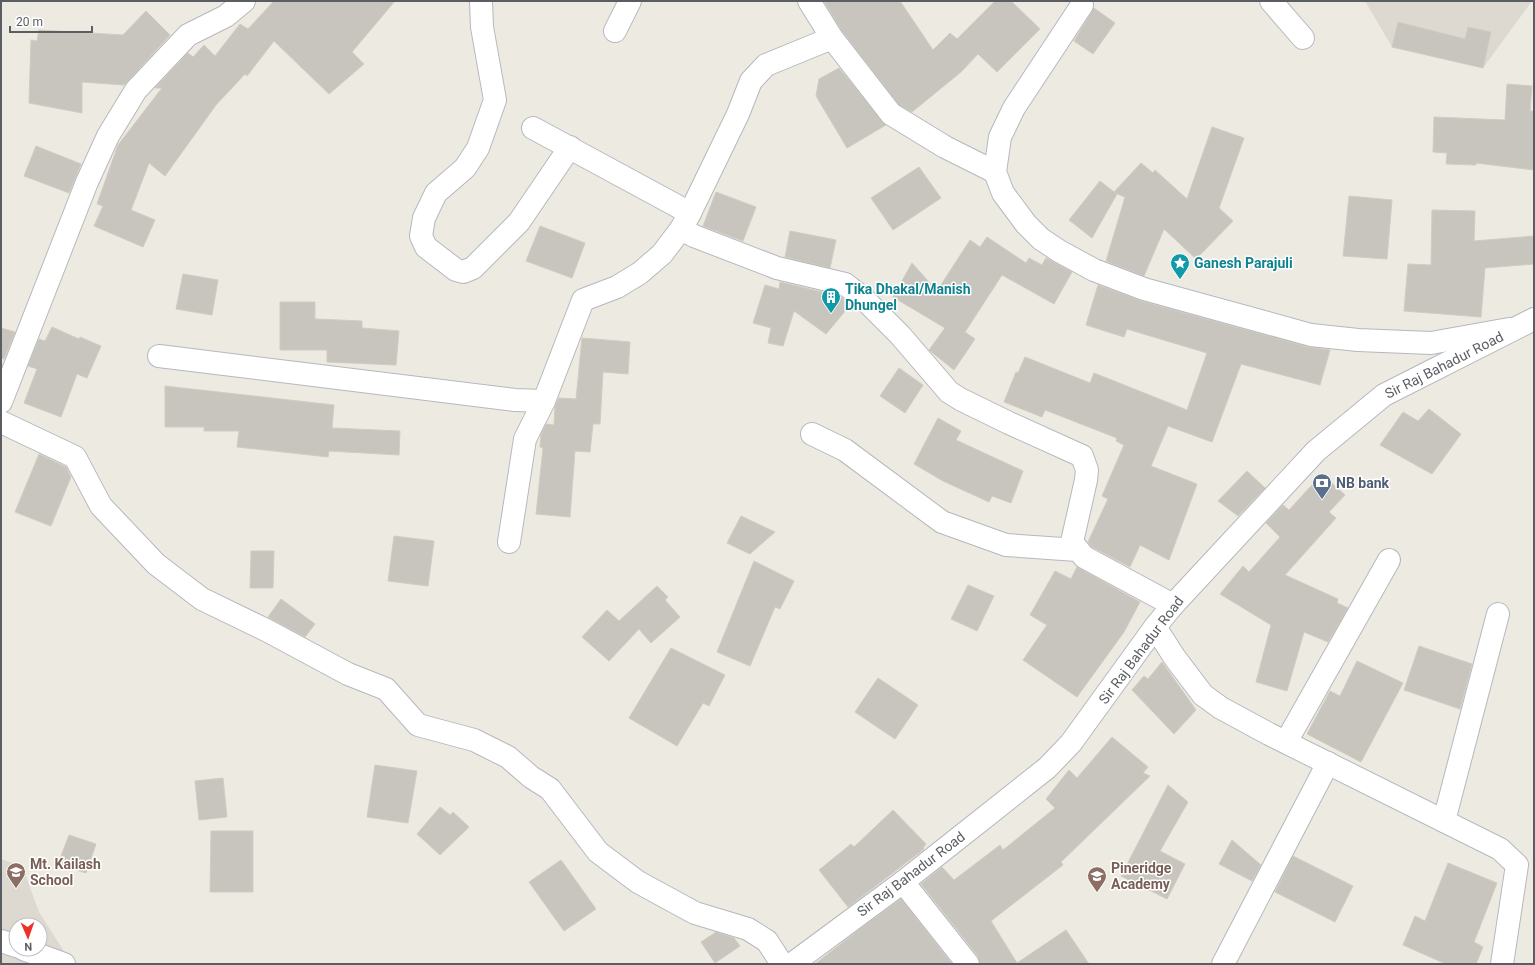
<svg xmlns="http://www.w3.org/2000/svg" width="1535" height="965" font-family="Roboto,sans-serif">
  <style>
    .education { fill: #ddd9d0; fill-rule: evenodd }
    .building { fill: #c8c5bf; stroke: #d2ccc0 }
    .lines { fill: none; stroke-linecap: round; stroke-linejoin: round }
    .minor-casing { stroke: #b5b8bd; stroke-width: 24 }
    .tertiary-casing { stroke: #b5b8bd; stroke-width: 24 }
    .minor { stroke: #fff; stroke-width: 22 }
    .tertiary { stroke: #fff; stroke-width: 22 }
    .labels { text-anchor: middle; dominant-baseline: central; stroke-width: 3; stroke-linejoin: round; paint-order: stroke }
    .culture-label { font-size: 14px; font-weight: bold; fill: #0d838f; stroke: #fff; text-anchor: start }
    .street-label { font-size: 14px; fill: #5a5e63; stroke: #fff }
    .service-label { font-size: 14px; font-weight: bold; fill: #4e5e75; stroke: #fff; text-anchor: start }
    .education-label { font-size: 14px; font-weight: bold; fill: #785e54; stroke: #fff; text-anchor: start }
  </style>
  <rect width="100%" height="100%" fill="#edeae2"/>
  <!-- education -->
  <g class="education">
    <path d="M1365,1H1532L1483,68L1392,47Z"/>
    <path d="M1,859L22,866L39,912L72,964H1ZM16,925H40V949H16Z"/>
  </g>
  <!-- building -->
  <g class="building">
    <path d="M274,1H395L352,52L364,64L329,94L274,41L247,76L245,74L216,105L165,176L149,163L131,210L155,220L143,247L94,226L103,206L97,204L118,145L162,88H155L188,53L193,57L204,45L215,56L240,24L248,29Z"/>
    <path d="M824,1H900L933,50L950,33L957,39L995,1H1011L1040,29L997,72L978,54L961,72L912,112L899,105L842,31Z"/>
    <path d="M1094,8L1115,23L1093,54L1074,41Z"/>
    <path d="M146,11L170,35L124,85L82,82V113L29,103L31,40L37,41L39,30L123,35Z"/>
    <path d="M1398,22L1465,39L1468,27L1491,32L1483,68L1392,47Z"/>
    <path d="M839,68L886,125L847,148L816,96L819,79Z"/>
    <path d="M1507,84L1532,86L1530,111H1534V170L1476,163V165L1446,164L1447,153L1433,152L1434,117L1505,120Z"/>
    <path d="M1212,127L1244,138L1219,208L1233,221L1196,259L1164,229L1144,276L1106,261L1125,197L1115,193L1117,194L1092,238L1069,220L1100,181L1114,192L1141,163L1153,173L1155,170L1187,199Z"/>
    <path d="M36,146L81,164L69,193L24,176Z"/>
    <path d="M919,167L941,198L893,230L871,198Z"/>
    <path d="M716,192L756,207L743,241L703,226Z"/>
    <path d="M1349,196L1392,200L1387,259L1343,256Z"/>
    <path d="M1432,210L1475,211L1474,241L1534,236V264L1485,268L1481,317L1404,311L1408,264L1431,265Z"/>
    <path d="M540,226L585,243L572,278L526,261Z"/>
    <path d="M790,231L836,240L830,268L785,257Z"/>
    <path d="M987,237L1026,263L1029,258L1042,265L1046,258L1072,272L1054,304L1002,275L965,332L975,339L954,370L929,350L945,328L893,297L912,263L937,291L970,240L980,247Z"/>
    <path d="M183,274L218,280L212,315L176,309Z"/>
    <path d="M780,282L839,296L851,304L826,334L794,311L783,346L768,343L771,328L753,323L765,285L779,289Z"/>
    <path d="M1098,285L1141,301L1308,347L1330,350L1320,385L1241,364L1212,442L1168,426L1151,466L1197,484L1169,560L1140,545L1130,567L1092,547L1088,542L1108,499L1102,496L1124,445L1116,441L1117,438L1045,410L1042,417L1004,402L1016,372L1018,373L1025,357L1090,383L1094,373L1187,410L1207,353L1127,329L1124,337L1086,325Z"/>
    <path d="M280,302H315V319L362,321V328L399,331L396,365L327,362V350H280Z"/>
    <path d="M52,327L79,339L80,337L101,346L87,378L77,374L61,417L24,403L37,369L28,366L39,339L45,341Z"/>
    <path d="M1,328L15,332L4,359L1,358Z"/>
    <path d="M582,338L630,342L628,374L603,372L600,424H593L590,452L575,451L570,517L536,514L543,448L540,447L541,435L546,424L554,425L555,406L559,398L576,399Z"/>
    <path d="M899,368L923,385L905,413L880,396Z"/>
    <path d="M165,386L334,405L332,428L400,431L399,455L329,451L328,457L237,447L239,431H204V427H165Z"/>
    <path d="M1429,409L1461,434L1432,474L1380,445L1403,412L1418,421Z"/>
    <path d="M938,418L961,431L956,440L1023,471L1011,503L992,496L989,502L943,481L914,464Z"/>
    <path d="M39,454L66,467L71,477L51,526L15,512Z"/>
    <path d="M1247,471L1265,488L1238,516L1218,501Z"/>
    <path d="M1322,474L1345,495L1329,512L1336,518L1285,575L1338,599L1337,603L1348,608L1328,642L1304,632L1287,691L1256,682L1271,625L1220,594L1243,566L1249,572L1280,537L1266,523L1283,505L1289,510Z"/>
    <path d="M741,516L775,532L750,554L727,543Z"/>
    <path d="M394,536L434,541L428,586L388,581Z"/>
    <path d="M251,551H274L273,588H250Z"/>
    <path d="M754,561L794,581L780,609L775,607L750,666L717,652Z"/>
    <path d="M1077,567L1140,602L1124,632L1077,697L1023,660L1047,625L1030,615L1055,571L1071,579Z"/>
    <path d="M968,585L994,596L977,631L951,619Z"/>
    <path d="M657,586L668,597L665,600L680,617L651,643L639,629L609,661L582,637L607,610L619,621Z"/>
    <path d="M281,599L315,624L305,637L268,617Z"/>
    <path d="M1419,646L1472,664L1460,709L1404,690Z"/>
    <path d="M671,648L725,675L709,706L703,703L677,746L629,718Z"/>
    <path d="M1357,661L1403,683L1361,762L1307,734L1330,691L1340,696Z"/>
    <path d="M1162,662L1196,710L1174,734L1132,690L1144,676L1148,679Z"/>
    <path d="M878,678L918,705L895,739L855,712Z"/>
    <path d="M1112,737L1148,767L1143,773L1150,776L1061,862L1063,865L991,921L1017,963L1066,930L1089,964H980L978,956L921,884L942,867L954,880L1000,845L1003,850L1055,808L1046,799L1069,770L1077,778Z"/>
    <path d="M375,765L417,771L408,823L367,817Z"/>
    <path d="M223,778L227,817L199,820L195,781Z"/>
    <path d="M1168,785L1188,802L1160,851L1185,864L1167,899L1121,876Z"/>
    <path d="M440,807L450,815L453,812L469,827L440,855L417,834Z"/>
    <path d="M893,810L926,844L923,848L924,849L848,907L819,870L851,844L854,847Z"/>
    <path d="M211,831H253V892H210Z"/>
    <path d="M69,835L96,844L86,873L58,864Z"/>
    <path d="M1232,840L1261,865L1252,881L1219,864Z"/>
    <path d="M1293,856L1353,886L1335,922L1275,892Z"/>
    <path d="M561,860L596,909L564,931L529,882Z"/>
    <path d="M1448,863L1497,883L1474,942L1483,947L1476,964H1446L1403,945L1415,916L1425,921Z"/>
    <path d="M901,899L952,964H815L864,926Z"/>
    <path d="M716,932L734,938L740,946L715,963L701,942Z"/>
  </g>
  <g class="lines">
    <!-- minor casing -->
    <g class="minor-casing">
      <g id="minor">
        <path d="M481,1L482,27L495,100L478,148L465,168L436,193L424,218L421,236L426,247L456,270L463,272L473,268L519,222L570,147"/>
        <path d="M809,1L832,38L891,114L945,147L995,172"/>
        <path d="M1271,1L1303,38"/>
        <path d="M1082,5L1014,108L1000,137L995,172L1003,193L1026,224L1041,239L1059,251L1094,270L1144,289L1311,335L1358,340L1431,343L1509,329"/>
        <path d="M615,31L630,1"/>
        <path d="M533,128L690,213"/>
        <path d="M681,229L694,236L777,268L845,284L863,298L900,335L949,392L960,399L1009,423L1082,456L1087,470L1086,480L1072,542L1084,557L1173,605"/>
        <path d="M159,356L515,400L544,401"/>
        <path d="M1,402L87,182L108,136L136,90L188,35L226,16L244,1"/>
        <path d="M1,422L75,457L101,506L156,564L202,599L266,630L348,674L386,689L418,725L474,740L508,757L531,777L550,789L598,852L638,882L695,913L748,929L767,941L782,964"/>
        <path d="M812,434L845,450L942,522L1006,545L1077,550"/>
        <path d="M509,542L525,439L544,401L583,300L617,287L640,273L662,254L681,229L690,213L738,114L751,81L766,65L832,38"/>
        <path d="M1155,627L1175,658L1203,695L1221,708L1269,734L1500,849L1517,865L1502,964"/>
        <path d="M1286,742L1389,560"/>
        <path d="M1444,821L1498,614"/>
        <path d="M903,882L968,964"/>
        <path d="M1,941L16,946"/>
        <path d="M23,949L64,964"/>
        <path d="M1223,964L1328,763"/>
      </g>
    </g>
    <!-- tertiary casing -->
    <g class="tertiary-casing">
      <path id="tertiary" d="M792,964L903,882L1047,768L1071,743L1155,627L1173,605L1316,451L1384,395L1534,319"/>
    </g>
    <!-- minor -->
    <use href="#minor" class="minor"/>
    <!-- tertiary -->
    <use href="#tertiary" class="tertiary"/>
  </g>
  <!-- icons -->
  <defs>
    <g id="sight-pin" transform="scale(1)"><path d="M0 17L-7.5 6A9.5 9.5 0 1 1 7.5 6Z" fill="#0f9aa8" stroke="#fff"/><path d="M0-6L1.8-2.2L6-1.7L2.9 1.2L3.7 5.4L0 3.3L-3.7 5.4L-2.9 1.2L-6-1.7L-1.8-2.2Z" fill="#fff"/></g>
    <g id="building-pin" transform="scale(1)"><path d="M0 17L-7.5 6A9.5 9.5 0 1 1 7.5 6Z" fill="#0f9aa8" stroke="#fff"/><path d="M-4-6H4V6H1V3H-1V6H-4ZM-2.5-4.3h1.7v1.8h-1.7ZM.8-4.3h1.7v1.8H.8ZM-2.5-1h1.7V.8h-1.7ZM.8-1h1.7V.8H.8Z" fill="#fff"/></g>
    <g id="bank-pin" transform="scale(1)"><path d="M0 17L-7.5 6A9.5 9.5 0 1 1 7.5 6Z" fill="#5c6f8a" stroke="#fff"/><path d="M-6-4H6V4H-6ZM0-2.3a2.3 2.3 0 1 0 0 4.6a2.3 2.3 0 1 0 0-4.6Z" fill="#fff"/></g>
    <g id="school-pin" transform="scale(1)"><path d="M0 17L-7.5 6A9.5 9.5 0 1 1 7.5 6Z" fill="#8d6e63" stroke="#fff"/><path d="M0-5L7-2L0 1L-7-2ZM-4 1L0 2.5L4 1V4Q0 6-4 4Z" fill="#fff"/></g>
  </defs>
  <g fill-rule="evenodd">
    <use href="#sight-pin" x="1180" y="263"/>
    <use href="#building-pin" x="831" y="297"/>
    <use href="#bank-pin" x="1322" y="483"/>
    <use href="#school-pin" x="16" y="872"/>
    <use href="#school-pin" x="1097" y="876"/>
  </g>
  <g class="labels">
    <!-- culture labels -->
    <g class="culture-label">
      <text x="1194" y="263">Ganesh Parajuli</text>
      <text x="845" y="289">Tika Dhakal/Manish<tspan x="845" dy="16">Dhungel</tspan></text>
    </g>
    <!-- street labels -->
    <g class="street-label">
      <text transform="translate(1444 365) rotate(-27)">Sir Raj Bahadur Road</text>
      <text transform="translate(1141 650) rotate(-53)">Sir Raj Bahadur Road</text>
      <text transform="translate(911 874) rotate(-37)">Sir Raj Bahadur Road</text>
    </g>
    <!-- service labels -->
    <g class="service-label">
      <text x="1336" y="483">NB bank</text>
    </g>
    <!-- education labels -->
    <g class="education-label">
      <text x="30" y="864">Mt. Kailash<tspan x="30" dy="16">School</tspan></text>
      <text x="1111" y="868">Pineridge<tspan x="1111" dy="16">Academy</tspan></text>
    </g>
  </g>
  <!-- border -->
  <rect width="1535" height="965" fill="none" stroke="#5a5e63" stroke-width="4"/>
  <!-- north arrow -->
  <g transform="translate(28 937) rotate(178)"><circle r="19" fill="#ffffff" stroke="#bdbfc1"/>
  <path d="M0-3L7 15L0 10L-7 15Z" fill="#ea322b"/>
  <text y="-6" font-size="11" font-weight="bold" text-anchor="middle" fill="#5a5e63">N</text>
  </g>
  <!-- scale -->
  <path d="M10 26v6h82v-6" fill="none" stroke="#5a5e63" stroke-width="2"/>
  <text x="16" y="26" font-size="12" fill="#5a5e63" stroke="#ffffff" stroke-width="3" paint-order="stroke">20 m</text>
</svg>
